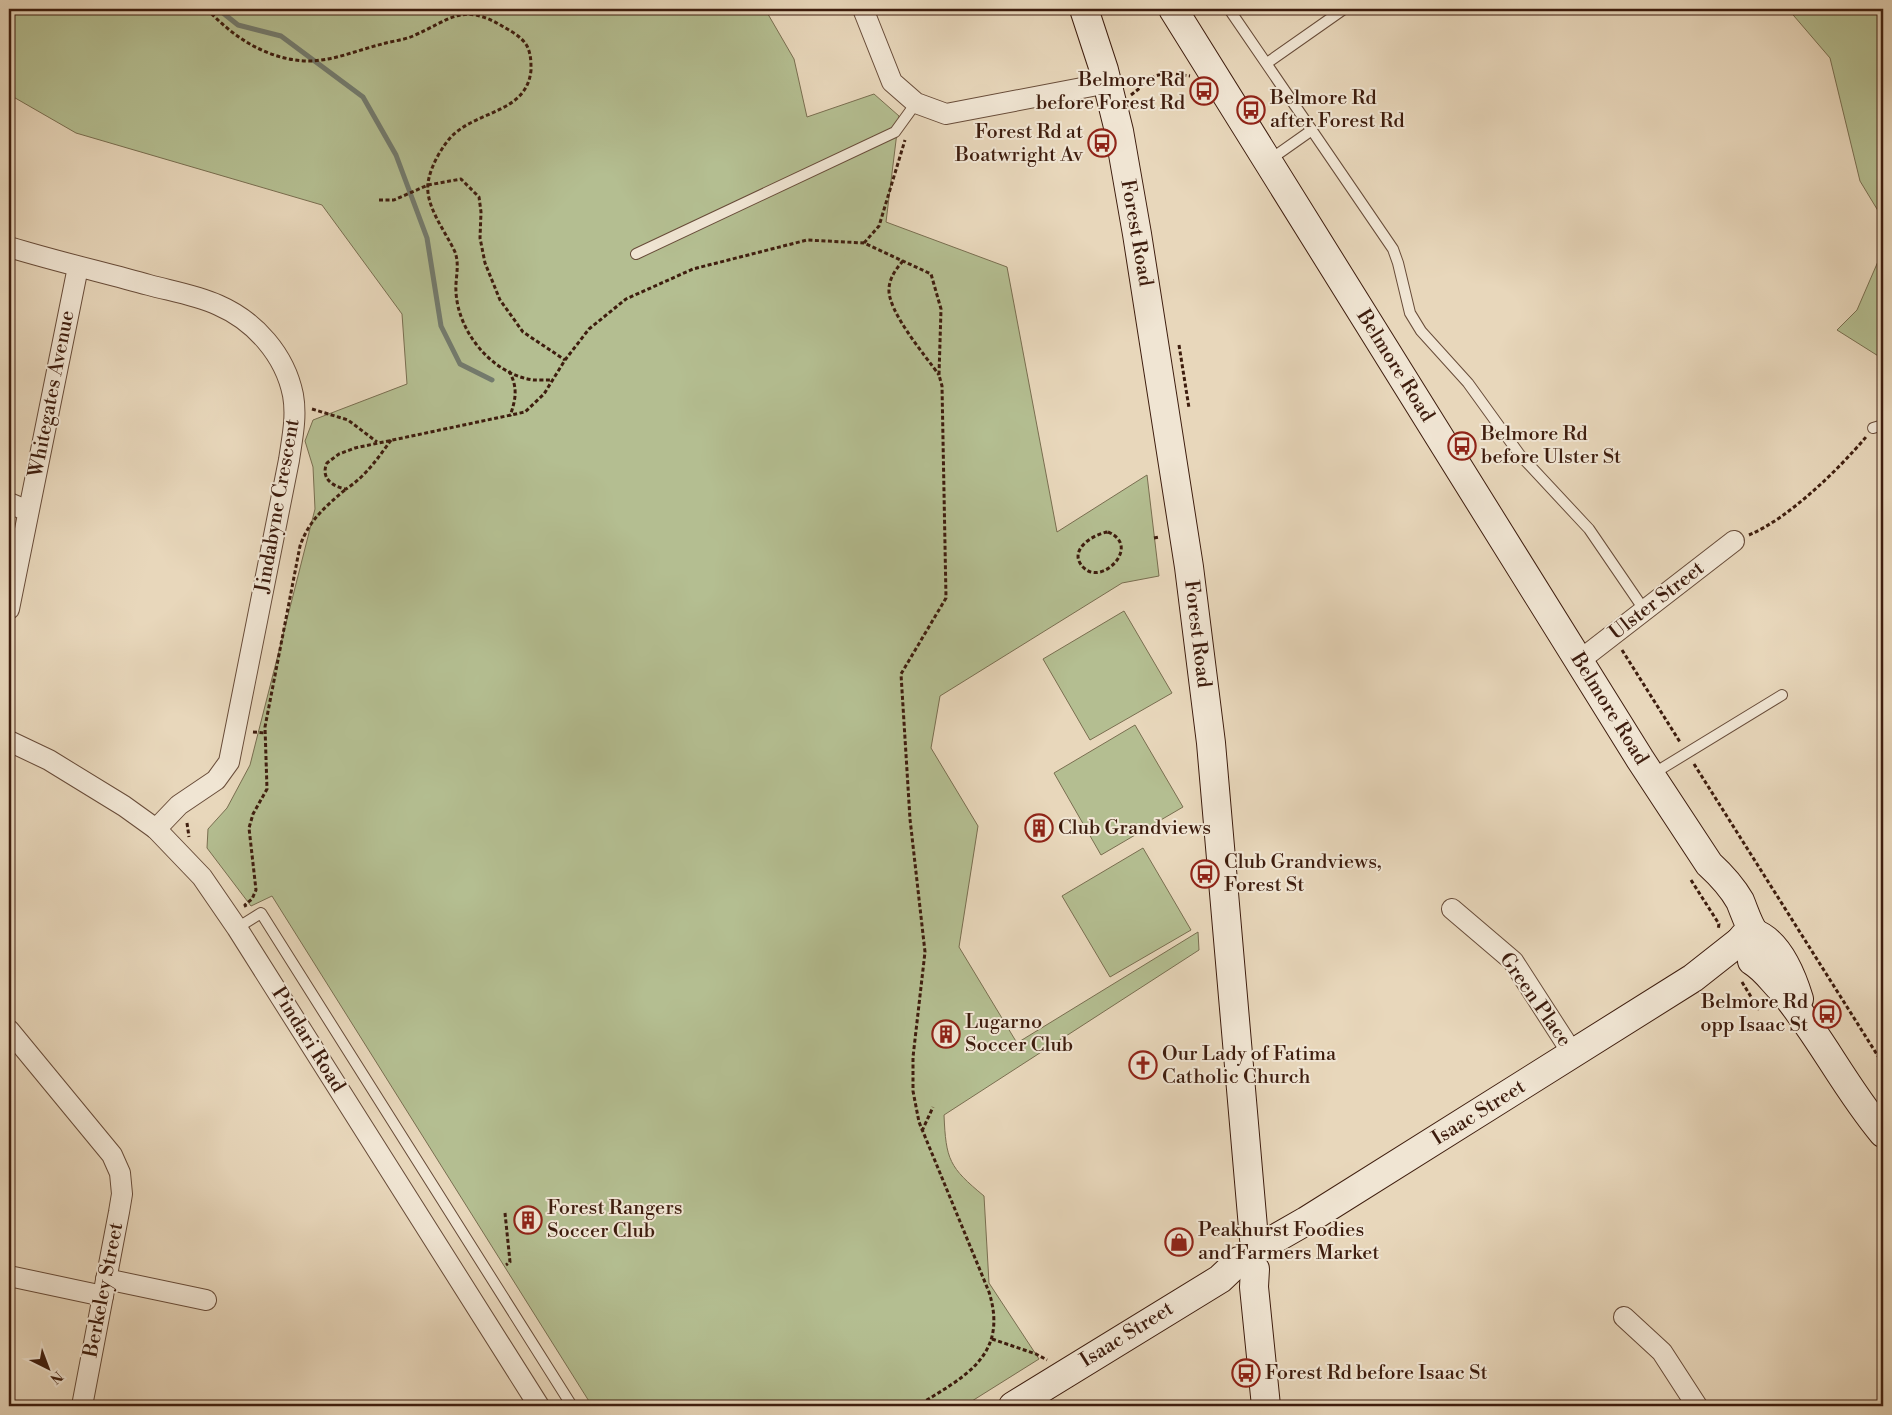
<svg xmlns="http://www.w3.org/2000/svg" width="1892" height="1415" font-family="'Libre Bodoni',serif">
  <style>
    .green { fill: #b4be91; stroke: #796e50 }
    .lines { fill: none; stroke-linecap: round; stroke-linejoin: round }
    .stream { stroke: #737b6e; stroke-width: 5 }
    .lane-casing { stroke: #684c39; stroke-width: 12 }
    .street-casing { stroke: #684c39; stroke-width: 22 }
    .secondary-casing { stroke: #3e1d0e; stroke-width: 30 }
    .path { stroke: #3e1d0e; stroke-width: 3; stroke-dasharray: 4 2.5; stroke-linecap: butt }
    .lane { stroke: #f0e5d3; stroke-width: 10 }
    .street { stroke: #f0e5d3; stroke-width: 20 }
    .secondary { stroke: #f0e5d3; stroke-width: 28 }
    .labels { text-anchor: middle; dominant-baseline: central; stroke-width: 4; stroke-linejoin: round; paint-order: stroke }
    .poi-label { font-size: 20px; fill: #3e1d0e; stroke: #f0e5d3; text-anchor: start }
    .street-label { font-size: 20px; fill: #3e1d0e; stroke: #f0e5d3 }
  </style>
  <rect width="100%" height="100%" fill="#e8d7bb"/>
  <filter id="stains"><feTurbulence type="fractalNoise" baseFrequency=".004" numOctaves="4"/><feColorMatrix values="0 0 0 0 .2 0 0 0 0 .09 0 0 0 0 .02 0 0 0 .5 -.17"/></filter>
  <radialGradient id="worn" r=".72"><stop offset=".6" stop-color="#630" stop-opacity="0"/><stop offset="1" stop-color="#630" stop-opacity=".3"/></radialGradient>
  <!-- green -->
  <g class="green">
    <path d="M9,9H765L794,59L807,117L874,94L899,116L886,222L1007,267L1057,532L1147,475L1159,576L1122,583L940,696L931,748L978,826L959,947L1017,1043L1198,932L1199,950L944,1115C946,1160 949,1167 984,1196L989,1283L1039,1359L964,1406H592L272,896L251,906L207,848L208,829L227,808L250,765L315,509L313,467L305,441L313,420L407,384L402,314L322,205L76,133L10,95Z"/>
    <path d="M1788,9H1883V219L1860,181L1830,58Z"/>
    <path d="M1883,250V359L1837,330L1857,310Z"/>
    <path d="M1124,611L1172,693L1090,740L1043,659Z"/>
    <path d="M1135,725L1183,807L1101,855L1054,773Z"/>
    <path d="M1143,848L1191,930L1110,977L1062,896Z"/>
  </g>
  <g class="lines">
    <!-- stream -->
    <path class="stream" d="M218,9L238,25L281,36L363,97L396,155L427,238L441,326L460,364L492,380"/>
    <!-- lane casing -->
    <g class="lane-casing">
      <g id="lane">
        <path d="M1229,9L1393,249L1398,263L1410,313L1421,331L1468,383L1520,455L1589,529L1645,611"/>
        <path d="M1267,63L1344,9"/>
        <path d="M1268,161L1312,130"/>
        <path d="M636,254L895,132L916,103"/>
        <path d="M1873,428L1883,425"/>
        <path d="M1651,775L1782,695"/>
        <path d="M237,928L261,913L572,1406"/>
      </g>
    </g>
    <!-- street casing -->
    <g class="street-casing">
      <g id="street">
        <path d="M863,9L892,82L916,103L946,114L1108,83"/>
        <path d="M9,247C55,261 102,272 149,285C171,291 196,295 218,305C255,321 285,355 293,395C297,417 292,439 289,460L229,762L216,780L179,805L156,829"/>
        <path d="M9,503L28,511"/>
        <path d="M9,609L78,267"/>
        <path d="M1579,661L1734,541"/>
        <path d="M9,741L49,760L124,806L156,829L202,877L237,928L539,1406"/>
        <path d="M1452,909L1513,961L1573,1054"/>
        <path d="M9,1030L112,1155L120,1173L122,1194L119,1212L82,1406"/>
        <path d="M9,1276L103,1296"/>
        <path d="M106,1279L206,1300"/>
        <path d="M1624,1317L1662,1352L1697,1406"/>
      </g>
    </g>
    <!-- secondary casing -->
    <g class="secondary-casing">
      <g id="secondary">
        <path d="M1084,9L1104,70L1119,131L1137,234L1189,567L1211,743L1254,1239"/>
        <path d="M1173,9L1640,759L1709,864C1721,875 1732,887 1740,901C1745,913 1748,924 1755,934"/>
        <path d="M1740,941L1744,936L1754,933C1779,942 1792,976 1799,999"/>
        <path d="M1752,961C1764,968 1772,980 1782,990C1820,1035 1845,1088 1883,1133"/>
        <path d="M1264,1245L1306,1221L1693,978L1740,941"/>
        <path d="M1255,1269L1254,1287L1266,1406"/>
        <path d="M1013,1406L1220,1279L1239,1261"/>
      </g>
    </g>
    <!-- path -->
    <g class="path">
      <path d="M207,9C233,37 267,60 308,61C333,61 358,50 382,44C392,41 404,40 413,36C450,20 462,2 502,26C511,31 522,37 527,46C531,54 531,62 531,70C527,113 478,110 452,136C443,145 432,164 429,178C422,203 445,230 455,252C460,266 455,278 456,292C458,332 492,374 533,380C539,380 546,380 553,380"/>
      <path d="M1131,95L1155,76L1167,73L1190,76"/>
      <path d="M379,200H394L428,185L461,179L479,197L481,212L480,238L485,263L500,300L523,332L565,360"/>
      <path d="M864,243L879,226L905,140"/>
      <path d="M903,261C896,269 890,277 889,288C887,311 925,355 939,375"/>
      <path d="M1179,345L1189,408"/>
      <path d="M509,371C518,387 516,399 510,416"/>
      <path d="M312,409L348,420L377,442"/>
      <path d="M391,440C378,458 366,476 346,489C333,487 320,478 327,463L339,454L355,448L525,412L544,394L565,360L589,329L626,299L693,269L807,240L864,243L931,274L941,309L939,375L942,386L946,598L901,674L910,819L925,952L913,1057V1091L919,1122L989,1292C1009,1356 964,1377 917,1406"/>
      <path d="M1108,532C1142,546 1102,586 1084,568C1066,551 1093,534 1108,532Z"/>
      <path d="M1749,535C1789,518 1837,471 1866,437"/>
      <path d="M1154,538L1159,537"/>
      <path d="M1622,650L1680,742"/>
      <path d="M253,732L265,733"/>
      <path d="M1694,764L1883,1064"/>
      <path d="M9,772L13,766"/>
      <path d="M187,823L189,837"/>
      <path d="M1691,880L1719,924L1718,930"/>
      <path d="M246,907L245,905L252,899L256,890L249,828L253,814L267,789L265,727L300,546C309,520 326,506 346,489"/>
      <path d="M1742,982L1759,1010"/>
      <path d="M922,1131L933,1107"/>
      <path d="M505,1213L510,1262L506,1265"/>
      <path d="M992,1339L1036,1354L1047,1360"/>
    </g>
    <!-- lane -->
    <use href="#lane" class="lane"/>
    <!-- street -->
    <use href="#street" class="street"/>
    <!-- secondary -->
    <use href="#secondary" class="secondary"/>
  </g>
  <!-- icons -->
  <defs>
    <g id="bus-ring" transform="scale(1.4375)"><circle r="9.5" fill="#f0e5d3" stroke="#8f2418" stroke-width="1.5"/><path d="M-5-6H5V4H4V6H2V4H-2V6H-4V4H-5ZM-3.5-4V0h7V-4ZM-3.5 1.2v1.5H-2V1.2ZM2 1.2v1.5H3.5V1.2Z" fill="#8f2418"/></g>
    <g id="building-ring" transform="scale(1.4375)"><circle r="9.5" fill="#f0e5d3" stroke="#8f2418" stroke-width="1.5"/><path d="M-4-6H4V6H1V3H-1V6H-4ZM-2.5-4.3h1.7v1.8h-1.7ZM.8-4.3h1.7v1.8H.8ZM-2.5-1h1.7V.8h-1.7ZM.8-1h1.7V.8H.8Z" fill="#8f2418"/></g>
    <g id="church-ring" transform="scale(1.4375)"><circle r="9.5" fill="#f0e5d3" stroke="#8f2418" stroke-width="1.5"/><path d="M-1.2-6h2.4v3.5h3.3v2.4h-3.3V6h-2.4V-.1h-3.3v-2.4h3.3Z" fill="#8f2418"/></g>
    <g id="shop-ring" transform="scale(1.4375)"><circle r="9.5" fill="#f0e5d3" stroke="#8f2418" stroke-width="1.5"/><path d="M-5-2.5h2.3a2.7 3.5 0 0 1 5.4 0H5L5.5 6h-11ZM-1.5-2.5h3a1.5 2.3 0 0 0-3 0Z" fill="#8f2418"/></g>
  </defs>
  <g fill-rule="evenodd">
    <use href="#bus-ring" x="1204" y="91"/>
    <use href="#bus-ring" x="1251" y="110"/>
    <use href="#bus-ring" x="1102" y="143"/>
    <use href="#bus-ring" x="1462" y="446"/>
    <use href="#building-ring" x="1039" y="828"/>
    <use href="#bus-ring" x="1205" y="874"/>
    <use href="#bus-ring" x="1827" y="1014"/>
    <use href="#building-ring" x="946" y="1034"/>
    <use href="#church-ring" x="1143" y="1065"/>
    <use href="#building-ring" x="528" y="1220"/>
    <use href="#shop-ring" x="1179" y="1242"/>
    <use href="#bus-ring" x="1246" y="1373"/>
  </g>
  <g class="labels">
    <!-- poi labels -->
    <g class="poi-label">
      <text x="1185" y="80" text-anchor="end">Belmore Rd<tspan x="1185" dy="23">before Forest Rd</tspan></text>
      <text x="1270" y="98">Belmore Rd<tspan x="1270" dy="23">after Forest Rd</tspan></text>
      <text x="1083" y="132" text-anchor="end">Forest Rd at<tspan x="1083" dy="23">Boatwright Av</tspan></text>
      <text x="1481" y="434">Belmore Rd<tspan x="1481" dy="23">before Ulster St</tspan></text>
      <text x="1058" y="828">Club Grandviews</text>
      <text x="1224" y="862">Club Grandviews,<tspan x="1224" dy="23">Forest St</tspan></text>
      <text x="1808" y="1002" text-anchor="end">Belmore Rd<tspan x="1808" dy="23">opp Isaac St</tspan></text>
      <text x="965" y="1022">Lugarno<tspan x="965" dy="23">Soccer Club</tspan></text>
      <text x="1162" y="1054">Our Lady of Fatima<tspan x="1162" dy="23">Catholic Church</tspan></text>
      <text x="547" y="1208">Forest Rangers<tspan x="547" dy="23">Soccer Club</tspan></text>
      <text x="1198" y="1230">Peakhurst Foodies<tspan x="1198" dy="23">and Farmers Market</tspan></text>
      <text x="1265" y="1373">Forest Rd before Isaac St</text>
    </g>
    <!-- street labels -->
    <g class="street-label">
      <text transform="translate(1136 233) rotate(80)">Forest Road</text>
      <text transform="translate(1395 366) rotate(58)">Belmore Road</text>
      <text transform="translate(52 394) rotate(-79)">Whitegates Avenue</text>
      <text transform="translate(278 506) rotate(-80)">Jindabyne Crescent</text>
      <text transform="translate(1657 601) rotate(-38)">Ulster Street</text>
      <text transform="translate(1197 634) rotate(83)">Forest Road</text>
      <text transform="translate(1609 709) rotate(58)">Belmore Road</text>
      <text transform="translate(1535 1000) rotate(55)">Green Place</text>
      <text transform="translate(308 1040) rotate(58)">Pindari Road</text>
      <text transform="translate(1479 1113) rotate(-32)">Isaac Street</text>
      <text transform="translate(104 1290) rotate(-79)">Berkeley Street</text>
      <text transform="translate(1127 1335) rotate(-32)">Isaac Street</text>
    </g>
  </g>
  <!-- margin -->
  <rect width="1892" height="1415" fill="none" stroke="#e8d7bb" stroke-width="30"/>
  <rect x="10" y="10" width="1872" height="1395" fill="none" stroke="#3e1d0e" stroke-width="2.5"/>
  <rect x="15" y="15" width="1862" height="1385" fill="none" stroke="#3e1d0e"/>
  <!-- north arrow -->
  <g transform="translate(48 1368) rotate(138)" stroke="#f0e5d3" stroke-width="4" paint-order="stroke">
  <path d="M0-4L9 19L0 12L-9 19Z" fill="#3e1d0e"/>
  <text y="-8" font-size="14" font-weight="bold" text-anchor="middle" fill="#3e1d0e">N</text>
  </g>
  <rect width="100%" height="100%" filter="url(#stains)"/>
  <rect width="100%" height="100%" fill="url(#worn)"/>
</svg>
